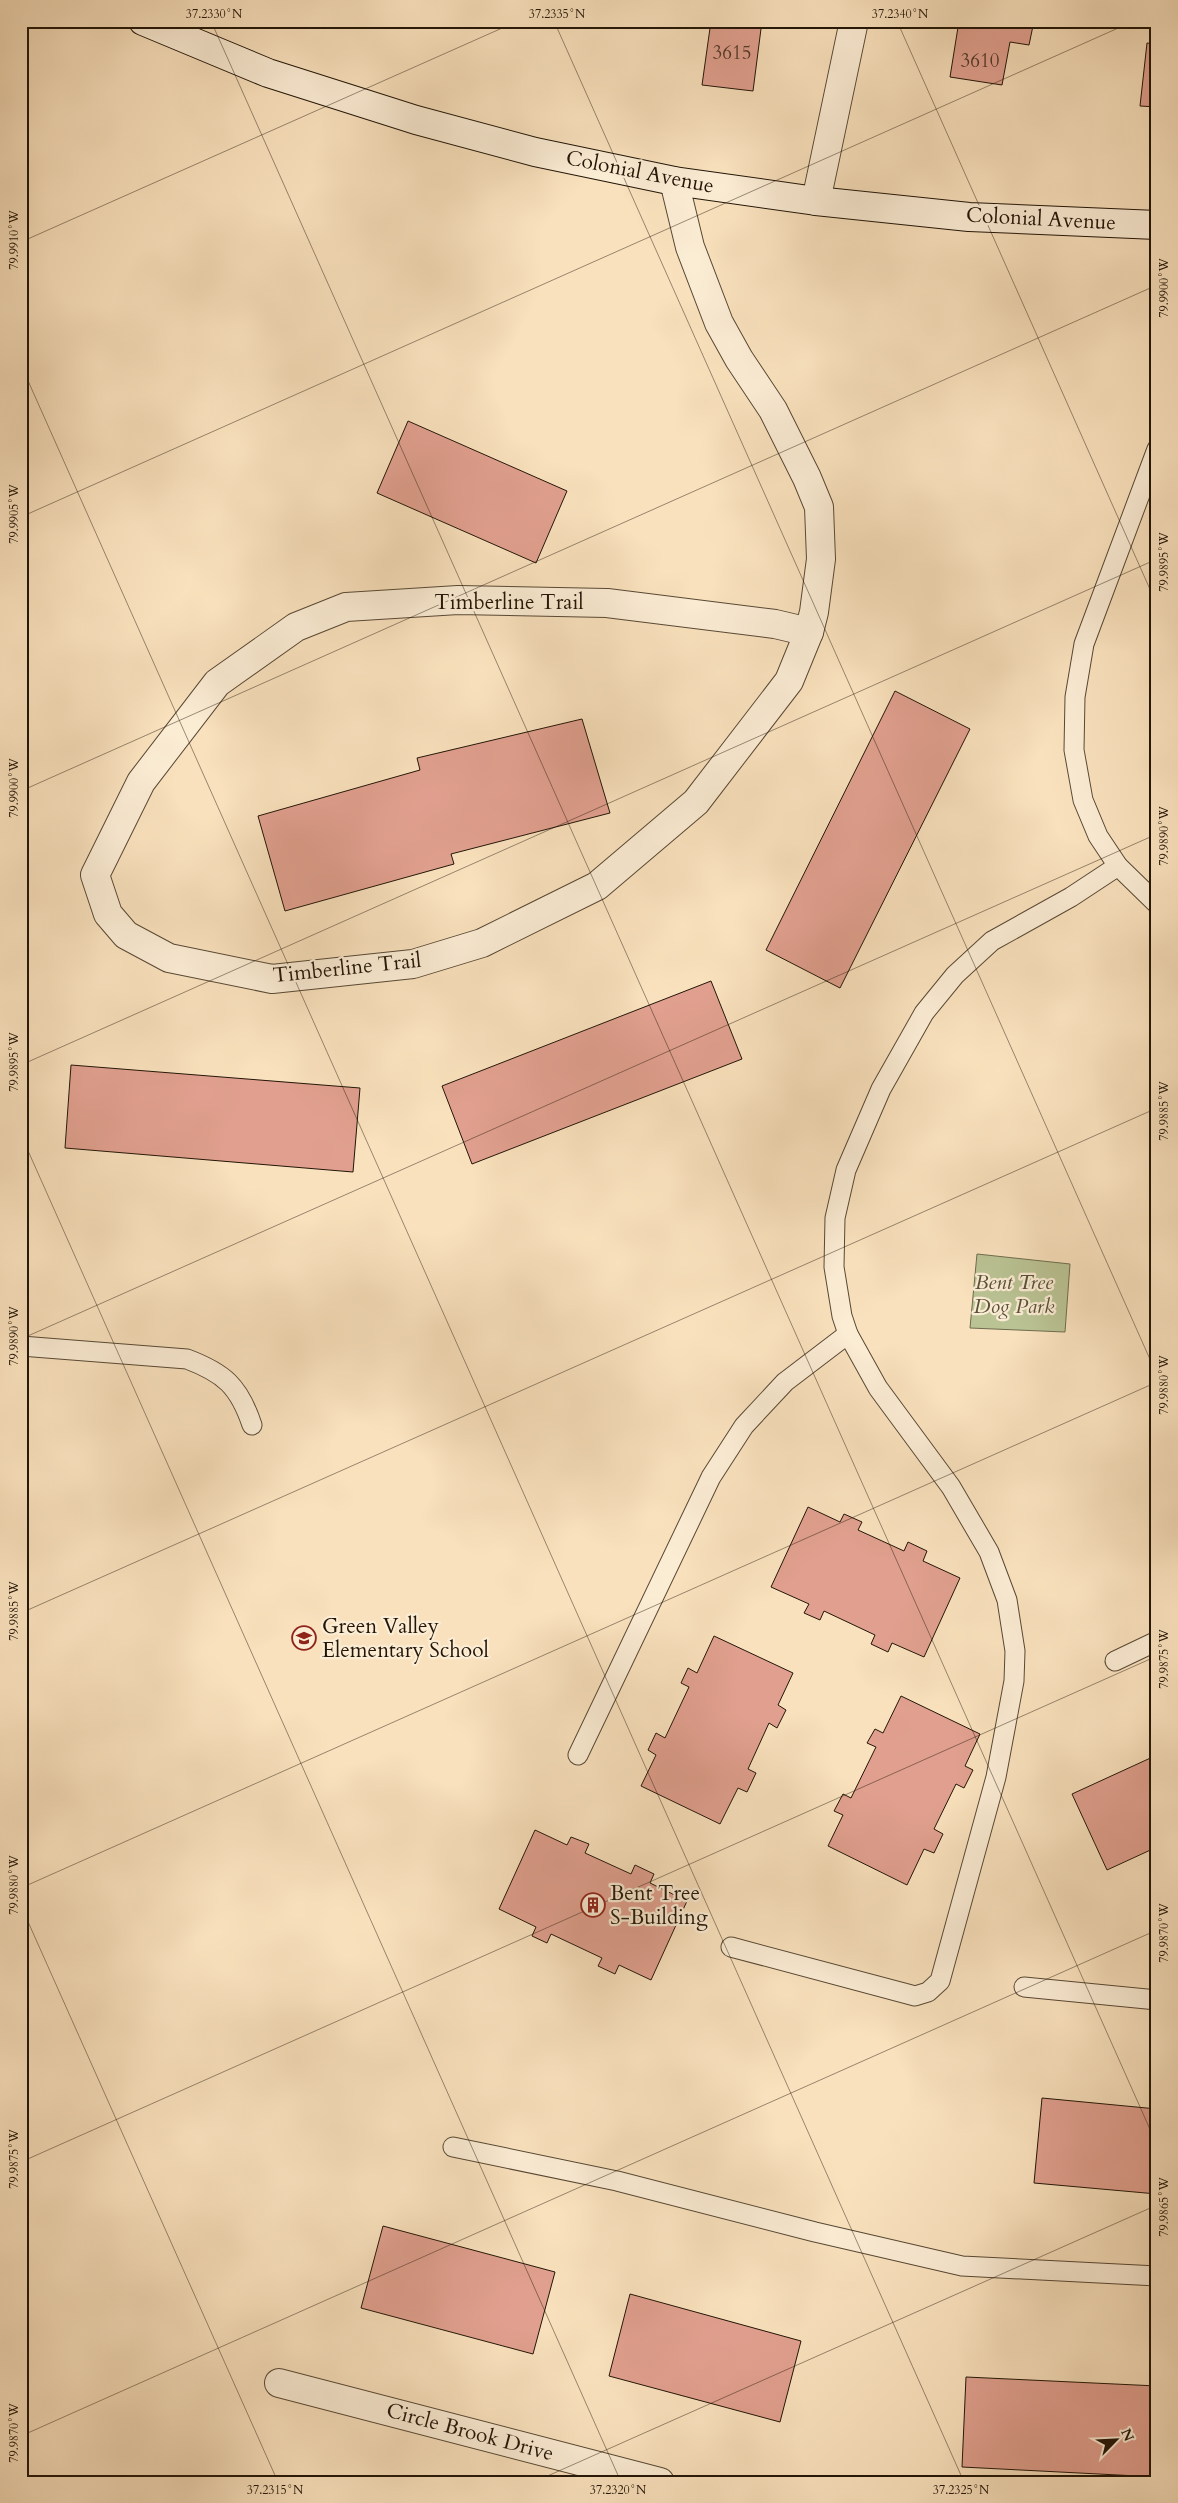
<svg xmlns="http://www.w3.org/2000/svg" width="1178" height="2503" font-family="Cardo,serif">
  <style>
    .green { fill: #bac394; stroke: #6e6c4e }
    .building { fill: #e1a08f; stroke: #221507 }
    .lines { fill: none; stroke-linecap: round; stroke-linejoin: round }
    .service-casing { stroke: #584834; stroke-width: 21 }
    .minor-casing { stroke: #584834; stroke-width: 30 }
    .secondary-casing { stroke: #221507; stroke-width: 30 }
    .service { stroke: #fbecd4; stroke-width: 19 }
    .minor { stroke: #fbecd4; stroke-width: 28 }
    .secondary { stroke: #fbecd4; stroke-width: 28 }
    .ticks { fill: none; stroke: #221507; stroke-width: 1; stroke-opacity: 0.45 }
    .labels { text-anchor: middle; dominant-baseline: central; stroke-width: 4.5; stroke-linejoin: round; paint-order: stroke }
    .number-label { font-size: 19px; fill: #523829 }
    .street-label { font-size: 21px; fill: #221507; stroke: #fbecd4 }
    .park-label { font-size: 21px; font-style: italic; fill: #575238; stroke: #fbecd4 }
    .poi-label { font-size: 21px; fill: #221507; stroke: #fbecd4; text-anchor: start }
    .neatline { fill: none; stroke: #221507; stroke-width: 2 }
    .ticks-label { font-size: 12px; text-anchor: middle; fill: #221507 }
  </style>
  <rect width="100%" height="100%" fill="#f9e1bd"/>
  <filter id="stains"><feTurbulence type="fractalNoise" baseFrequency=".004" numOctaves="4"/><feColorMatrix values="0 0 0 0 .2 0 0 0 0 .09 0 0 0 0 .02 0 0 0 .5 -.17"/></filter>
  <radialGradient id="worn" r=".72"><stop offset=".6" stop-color="#630" stop-opacity="0"/><stop offset="1" stop-color="#630" stop-opacity=".3"/></radialGradient>
  <!-- green -->
  <path class="green" d="M977,1254L1070,1264L1065,1332L970,1328Z"/>
  <!-- building -->
  <g class="building">
    <path d="M711,21H762L753,91L702,85Z"/>
    <path d="M959,21H1034L1029,45L1010,42L1002,85L950,77Z"/>
    <path d="M1147,43L1157,44V107L1140,106Z"/>
    <path d="M408,421L567,491L536,563L377,493Z"/>
    <path d="M895,691L970,729L840,988L766,950Z"/>
    <path d="M582,719L610,813L451,854L454,864L285,911L258,816L420,770L417,758Z"/>
    <path d="M711,981L742,1059L472,1164L442,1086Z"/>
    <path d="M71,1065L360,1088L353,1172L65,1148Z"/>
    <path d="M808,1507L840,1522L844,1514L862,1522L858,1530L904,1551L908,1542L927,1551L923,1561L960,1578L924,1657L892,1643L888,1652L871,1644L875,1635L824,1611L820,1620L804,1613L809,1604L771,1587Z"/>
    <path d="M714,1636L793,1673L778,1705L786,1710L777,1728L769,1723L748,1769L756,1773L747,1792L738,1788L720,1824L641,1786L656,1755L648,1750L656,1733L665,1738L689,1687L681,1683L688,1668L697,1673Z"/>
    <path d="M901,1696L980,1734L965,1766L973,1770L964,1788L956,1784L934,1829L943,1834L934,1853L924,1849L907,1885L828,1846L843,1815L834,1811L843,1794L851,1798L876,1747L867,1743L875,1729L883,1733Z"/>
    <path d="M1157,1755V1847L1107,1870L1072,1794Z"/>
    <path d="M535,1830L567,1845L571,1837L589,1844L585,1853L631,1874L635,1865L654,1874L650,1883L687,1901L651,1980L619,1965L615,1974L598,1966L602,1958L551,1934L547,1943L532,1936L536,1927L499,1909Z"/>
    <path d="M1042,2098L1157,2109V2194L1034,2183Z"/>
    <path d="M383,2226L555,2272L533,2354L361,2308Z"/>
    <path d="M630,2294L801,2341L780,2422L609,2376Z"/>
    <path d="M966,2377L1157,2386V2477L962,2467Z"/>
  </g>
  <g class="lines">
    <!-- service casing -->
    <g class="service-casing">
      <g id="service">
        <path d="M1157,449L1084,644L1075,697L1074,750L1083,800L1098,836L1118,866L1157,904"/>
        <path d="M21,1346L187,1359C224,1373 239,1386 252,1425"/>
        <path d="M1115,1661L1157,1641"/>
        <path d="M578,1755L711,1477L744,1426L785,1382L848,1334"/>
        <path d="M731,1947L915,1996L928,1992L940,1981L996,1777L1014,1681L1015,1651L1007,1600L989,1552L951,1487L878,1388L848,1334L842,1316L834,1267L835,1218L846,1170L881,1089L924,1013L955,975L992,941L1071,897L1118,866"/>
        <path d="M1024,1987L1157,2000"/>
        <path d="M453,2147L617,2181L815,2232L962,2266L1157,2276"/>
      </g>
    </g>
    <!-- minor casing -->
    <g class="minor-casing">
      <g id="minor">
        <path d="M674,181L690,247L719,323L739,359L773,410L807,478L819,507L821,559L814,612L809,632"/>
        <path d="M816,201L854,21"/>
        <path d="M458,600L607,603L775,624L809,632L789,681L696,802L597,886L482,943L413,964L272,979L169,958L126,935L108,914L95,875L141,782L217,683L296,627L346,607Z"/>
        <path d="M279,2383L660,2482"/>
      </g>
    </g>
    <!-- secondary casing -->
    <g class="secondary-casing">
      <path id="secondary" d="M143,21L268,73L416,120L535,152L674,181L816,201L969,217L1157,225"/>
    </g>
    <!-- service -->
    <use href="#service" class="service"/>
    <!-- minor -->
    <use href="#minor" class="minor"/>
    <!-- secondary -->
    <use href="#secondary" class="secondary"/>
  </g>
  <!-- ticks -->
  <path class="ticks" d="M211,21L1157,2145M554,21L1157,1375M897,21L1157,605M21,242L518,21M21,365L964,2482M21,517L1134,21M21,791L1157,285M21,1065L1157,559M21,1135L621,2482M21,1339L1157,834M21,1613L1157,1108M21,1888L1157,1382M21,1906L278,2482M21,2162L1157,1656M21,2436L1157,1930M534,2482L1157,2205M1150,2482L1157,2479"/>
  <!-- icons -->
  <defs>
    <g id="school-ring" transform="scale(1.25)"><circle r="9.5" fill="#fbecd4" stroke="#8f2418" stroke-width="1.5"/><path d="M0-5L7-2L0 1L-7-2ZM-4 1L0 2.5L4 1V4Q0 6-4 4Z" fill="#8f2418"/></g>
    <g id="building-ring" transform="scale(1.25)"><circle r="9.5" fill="#fbecd4" stroke="#8f2418" stroke-width="1.5"/><path d="M-4-6H4V6H1V3H-1V6H-4ZM-2.5-4.3h1.7v1.8h-1.7ZM.8-4.3h1.7v1.8H.8ZM-2.5-1h1.7V.8h-1.7ZM.8-1h1.7V.8H.8Z" fill="#8f2418"/></g>
  </defs>
  <g fill-rule="evenodd">
    <use href="#school-ring" x="304" y="1638"/>
    <use href="#building-ring" x="593" y="1905"/>
  </g>
  <g class="labels">
    <!-- number labels -->
    <g class="number-label">
      <text x="732" y="53">3615</text>
      <text x="980" y="61">3610</text>
    </g>
    <!-- street labels -->
    <g class="street-label">
      <text transform="translate(640 172) rotate(11)">Colonial Avenue</text>
      <text transform="translate(1041 219) rotate(3)">Colonial Avenue</text>
      <text x="509" y="602">Timberline Trail</text>
      <text transform="translate(347 968) rotate(-6)">Timberline Trail</text>
      <text transform="translate(470 2432) rotate(15)">Circle Brook Drive</text>
    </g>
    <!-- park labels -->
    <g class="park-label">
      <text x="1014" y="1282">Bent Tree<tspan x="1014" dy="24">Dog Park</tspan></text>
    </g>
    <!-- poi labels -->
    <g class="poi-label">
      <text x="322" y="1626">Green Valley<tspan x="322" dy="24">Elementary School</tspan></text>
      <text x="610" y="1893">Bent Tree<tspan x="610" dy="24">S-Building</tspan></text>
    </g>
  </g>
  <!-- margin -->
  <rect width="1178" height="2503" fill="none" stroke="#f9e1bd" stroke-width="55"/>
  <!-- north arrow -->
  <g transform="translate(1116 2440) rotate(66)" stroke="#fbecd4" stroke-width="4" paint-order="stroke">
  <path d="M0-4L9 19L0 12L-9 19Z" fill="#221507"/>
  <text y="-8" font-size="14" font-weight="bold" text-anchor="middle" fill="#221507">N</text>
  </g>
  <rect x="28" y="28" width="1122" height="2448" class="neatline"/>
  <g class="ticks-label">
    <text x="214" y="18">37.2330°N</text>
    <text x="557" y="18">37.2335°N</text>
    <text x="900" y="18">37.2340°N</text>
    <text transform="translate(14 240) rotate(-90)" y="4">79.9910°W</text>
    <text transform="translate(1164 288) rotate(-90)" y="4">79.9900°W</text>
    <text transform="translate(14 514) rotate(-90)" y="4">79.9905°W</text>
    <text transform="translate(1164 562) rotate(-90)" y="4">79.9895°W</text>
    <text transform="translate(14 788) rotate(-90)" y="4">79.9900°W</text>
    <text transform="translate(1164 836) rotate(-90)" y="4">79.9890°W</text>
    <text transform="translate(14 1062) rotate(-90)" y="4">79.9895°W</text>
    <text transform="translate(1164 1111) rotate(-90)" y="4">79.9885°W</text>
    <text transform="translate(14 1336) rotate(-90)" y="4">79.9890°W</text>
    <text transform="translate(1164 1385) rotate(-90)" y="4">79.9880°W</text>
    <text transform="translate(14 1611) rotate(-90)" y="4">79.9885°W</text>
    <text transform="translate(1164 1659) rotate(-90)" y="4">79.9875°W</text>
    <text transform="translate(14 1885) rotate(-90)" y="4">79.9880°W</text>
    <text transform="translate(1164 1933) rotate(-90)" y="4">79.9870°W</text>
    <text transform="translate(14 2159) rotate(-90)" y="4">79.9875°W</text>
    <text transform="translate(1164 2207) rotate(-90)" y="4">79.9865°W</text>
    <text transform="translate(14 2433) rotate(-90)" y="4">79.9870°W</text>
    <text x="275" y="2494">37.2315°N</text>
    <text x="618" y="2494">37.2320°N</text>
    <text x="961" y="2494">37.2325°N</text>
  </g>
  <rect width="100%" height="100%" filter="url(#stains)"/>
  <rect width="100%" height="100%" fill="url(#worn)"/>
</svg>
